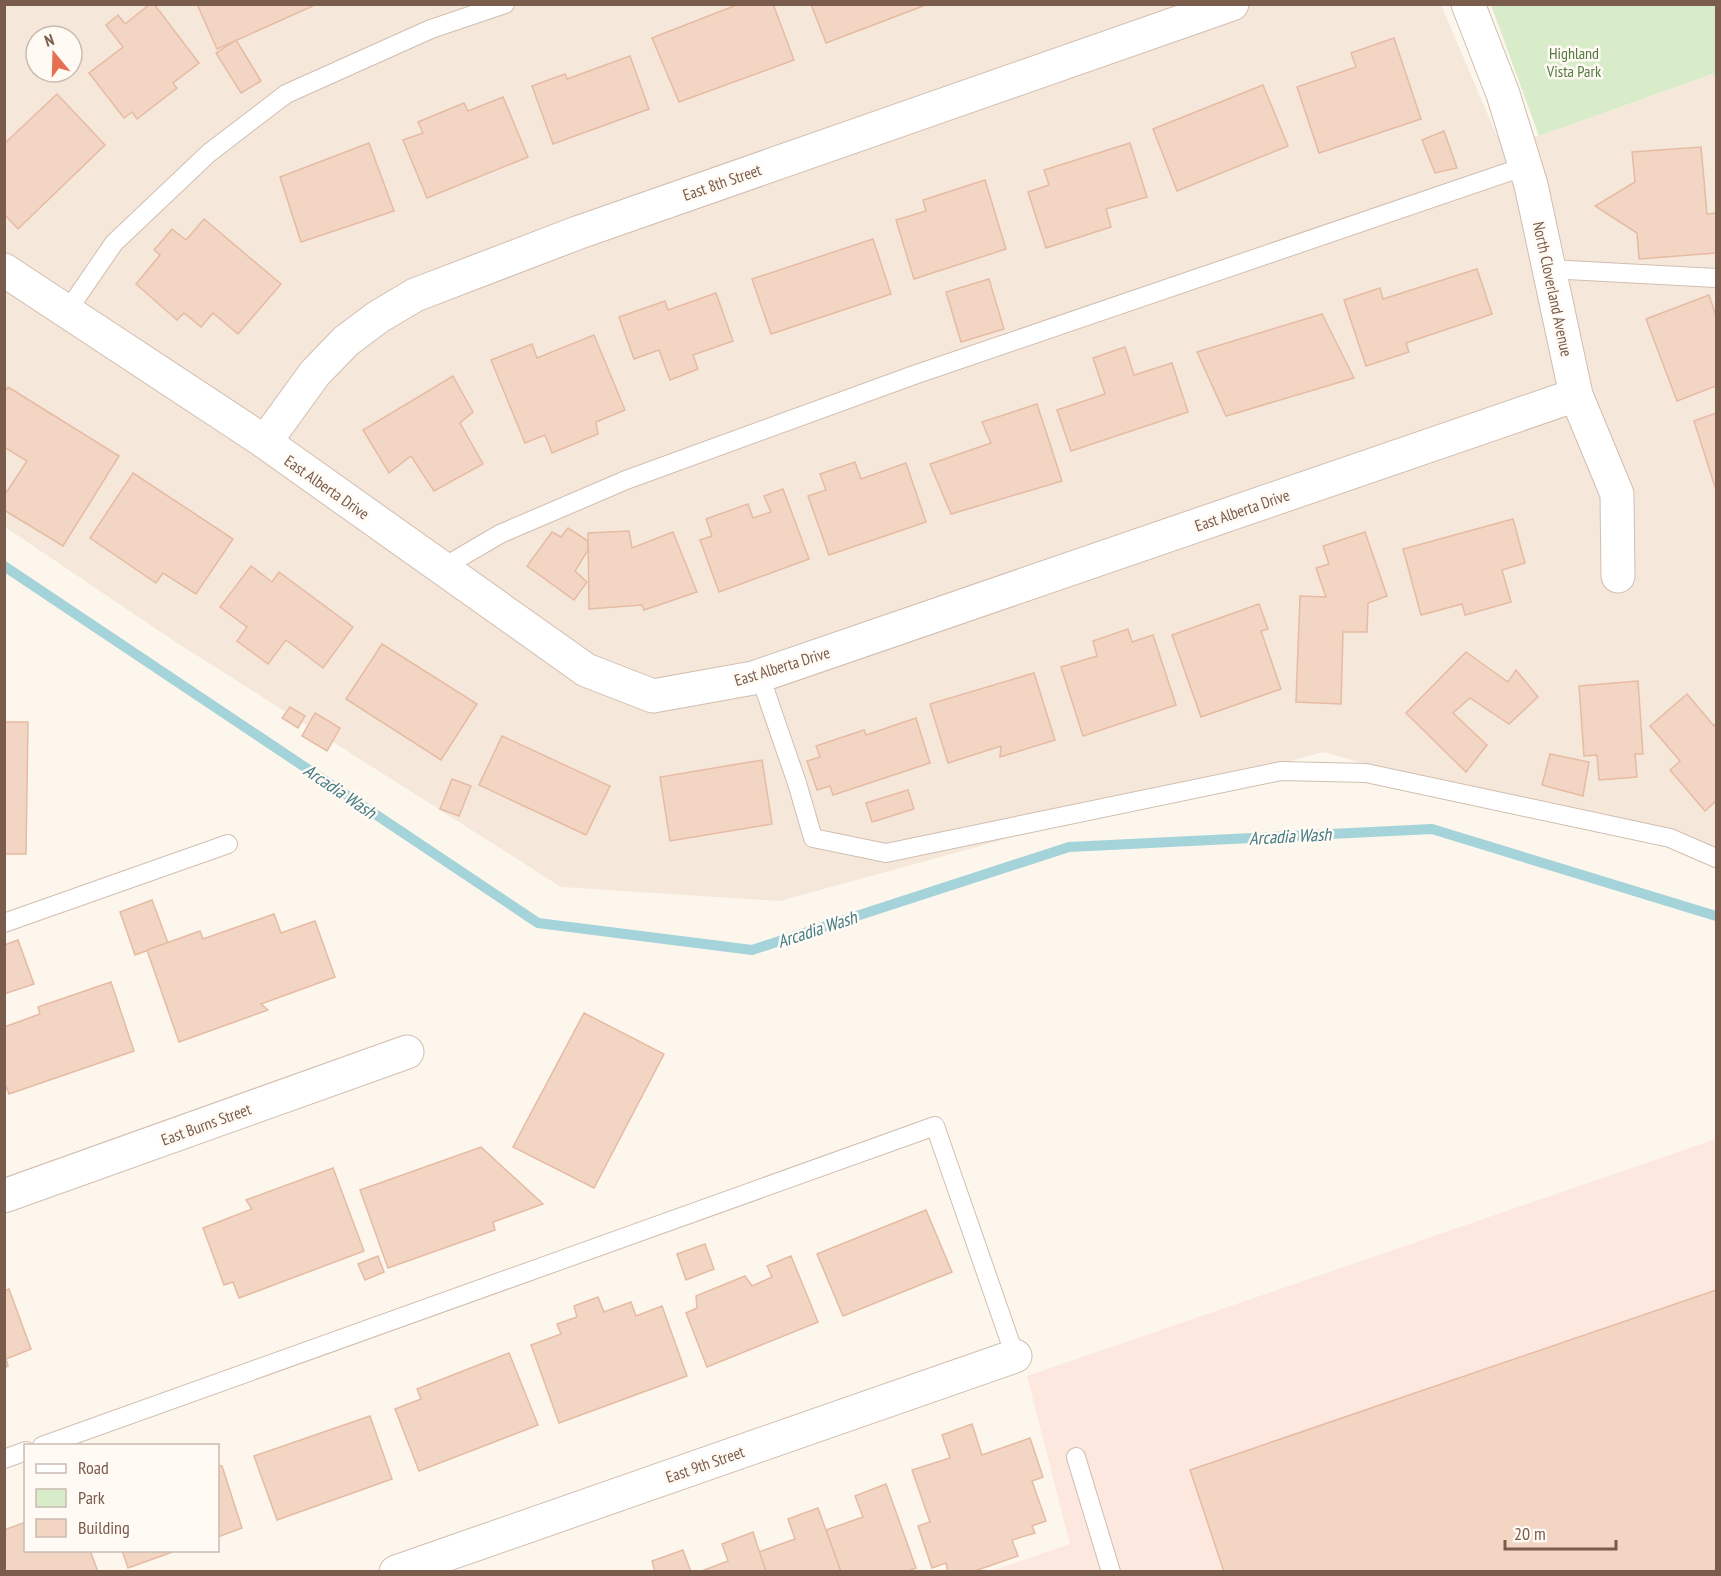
<svg xmlns="http://www.w3.org/2000/svg" width="1721" height="1576" font-family="'PT Sans Narrow',sans-serif">
  <style>
    .residential { fill: #f5e8da; fill-rule: evenodd }
    .commercial { fill: #fde8e0 }
    .green { fill: #d8ecc9 }
    .lines { fill: none; stroke-linecap: round; stroke-linejoin: round }
    .stream { stroke: #a5d3da; stroke-width: 10 }
    .building { fill: #f3d5c3; stroke: #e6bba3; stroke-width: 1.5 }
    .lane-casing { stroke: #d1beb0; stroke-width: 20 }
    .street-casing { stroke: #d1beb0; stroke-width: 35 }
    .lane { stroke: #fff; stroke-width: 18 }
    .street { stroke: #fff; stroke-width: 33 }
    .labels { text-anchor: middle; dominant-baseline: central; stroke-width: 5; stroke-linejoin: round; paint-order: stroke }
    .park-label { font-size: 16px; fill: #537a41; stroke: #fffaf3 }
    .street-label { font-size: 16px; fill: #7a5c4d; stroke: #fffaf3 }
    .water-label { font-size: 18px; font-style: italic; fill: #437c86; stroke: #fffaf3 }
  </style>
  <rect width="100%" height="100%" fill="#fdf6ec"/>
  <!-- residential -->
  <path class="residential" d="M4,5H1441L1497,136H1539L1714,74L1716,82V860L1323,752L780,901L561,887L171,639L5,527ZM36,36H72V72H36Z"/>
  <!-- commercial -->
  <path class="commercial" d="M1716,1139V1571L988,1572L1070,1544L1027,1376Z"/>
  <!-- green -->
  <path class="green" d="M1491,5H1716V82L1713,74L1539,136Z"/>
  <g class="lines">
    <!-- stream -->
    <path class="stream" d="M4,566L538,923L752,950L1069,847L1432,829L1716,916"/>
  </g>
  <!-- building -->
  <g class="building">
    <path d="M150,4H154L199,63L173,83L177,88L137,119L132,112L124,118L89,73L123,47L106,25L118,15L125,24Z"/>
    <path d="M197,4H312L313,6L217,49Z"/>
    <path d="M739,4H773L794,60L679,102L652,38Z"/>
    <path d="M811,4H922L923,6L826,43Z"/>
    <path d="M1394,38L1421,119L1319,153L1297,87L1356,67L1351,53Z"/>
    <path d="M236,40L261,81L241,93L216,53Z"/>
    <path d="M630,56L649,109L553,144L532,86L565,74L567,79Z"/>
    <path d="M1263,85L1288,146L1177,191L1153,129Z"/>
    <path d="M57,94L105,145L18,229L4,214V144Z"/>
    <path d="M503,97L528,157L427,198L403,140L423,133L418,122L464,103L468,111Z"/>
    <path d="M1444,131L1457,168L1435,173L1422,140Z"/>
    <path d="M369,143L394,211L301,242L280,177Z"/>
    <path d="M1130,143L1147,197L1106,209L1111,227L1046,248L1028,192L1049,185L1044,170Z"/>
    <path d="M1701,147L1707,214L1716,213V253L1639,259L1637,233L1595,206L1635,182L1632,152Z"/>
    <path d="M985,180L1006,249L914,279L896,220L926,211L923,200Z"/>
    <path d="M204,219L281,284L238,334L213,313L201,327L184,313L177,320L136,284L160,255L154,250L172,229L186,240Z"/>
    <path d="M873,239L891,294L771,334L752,279Z"/>
    <path d="M1477,269L1492,314L1406,343L1409,352L1366,366L1344,300L1380,288L1383,299Z"/>
    <path d="M989,279L1004,329L961,342L946,292Z"/>
    <path d="M716,293L733,341L693,355L698,369L670,380L659,350L634,359L619,317L665,301L668,310Z"/>
    <path d="M1709,295L1716,316V386L1677,401L1646,319Z"/>
    <path d="M1322,314L1354,378L1226,416L1197,352Z"/>
    <path d="M594,335L625,410L596,422L598,434L552,453L545,435L525,443L491,360L532,344L537,358Z"/>
    <path d="M1125,347L1134,375L1172,363L1188,412L1071,451L1057,410L1105,394L1093,358Z"/>
    <path d="M453,376L473,412L460,423L483,464L434,491L411,456L389,473L363,430Z"/>
    <path d="M8,387L119,456L63,546L4,510V496L27,461L4,447V393Z"/>
    <path d="M1037,404L1062,481L951,514L930,464L991,443L982,422Z"/>
    <path d="M1716,413V490L1694,421Z"/>
    <path d="M855,462L861,479L906,463L926,522L829,555L808,496L826,490L820,474Z"/>
    <path d="M133,473L233,539L196,594L163,573L156,583L90,538Z"/>
    <path d="M783,489L809,559L719,592L700,540L712,536L706,519L748,504L753,518L771,512L764,496Z"/>
    <path d="M1513,519L1525,563L1502,570L1511,602L1465,615L1462,604L1421,615L1403,549Z"/>
    <path d="M568,528L588,541V550L575,571L587,582L574,600L527,566L552,532L561,537Z"/>
    <path d="M629,531L632,548L673,532L697,592L644,610L642,605L589,609L588,533Z"/>
    <path d="M1365,532L1387,596L1368,603L1367,632H1343L1341,704L1296,702L1300,596L1326,597L1316,568L1329,564L1323,546Z"/>
    <path d="M251,566L272,582L279,572L353,627L323,668L286,640L268,664L237,641L247,627L220,607Z"/>
    <path d="M1259,604L1268,629L1261,631L1281,689L1201,717L1172,635Z"/>
    <path d="M1128,629L1132,642L1153,635L1176,705L1083,736L1061,667L1097,656L1093,641Z"/>
    <path d="M382,644L477,704L441,760L346,699Z"/>
    <path d="M1466,652L1508,682L1516,670L1538,697L1509,724L1470,698L1453,713L1487,745L1466,772L1406,713Z"/>
    <path d="M1034,673L1055,740L1000,757L1001,746L948,763L930,704Z"/>
    <path d="M1638,681L1643,754H1635L1637,777L1599,780L1597,755L1584,756L1579,686Z"/>
    <path d="M1687,694L1714,726L1716,723V801L1705,811L1670,770L1680,761L1650,726Z"/>
    <path d="M290,707L305,716L298,728L282,718Z"/>
    <path d="M315,713L340,728L327,751L302,736Z"/>
    <path d="M916,718L930,763L833,795L830,786L817,790L807,761L820,757L816,746L864,730L866,735Z"/>
    <path d="M4,722H28L26,854H4Z"/>
    <path d="M502,736L610,786L586,835L479,785Z"/>
    <path d="M1550,754L1589,762L1583,796L1542,785Z"/>
    <path d="M762,760L772,824L670,841L660,777Z"/>
    <path d="M452,779L471,786L459,816L440,809Z"/>
    <path d="M908,790L914,809L872,822L866,803Z"/>
    <path d="M152,900L168,943L135,955L120,912Z"/>
    <path d="M274,914L281,933L315,921L335,977L261,1004L268,1010L179,1042L147,950L200,931L203,939Z"/>
    <path d="M18,940L34,984L4,994V945Z"/>
    <path d="M111,982L134,1051L9,1094L4,1081V1027L40,1014L38,1007Z"/>
    <path d="M584,1013L664,1054L594,1188L513,1147Z"/>
    <path d="M481,1147L543,1204L493,1222L495,1230L388,1268L360,1190Z"/>
    <path d="M333,1168L364,1251L239,1298L233,1282L224,1285L203,1228L252,1209L246,1200Z"/>
    <path d="M926,1210L952,1272L843,1316L817,1254Z"/>
    <path d="M705,1244L714,1269L686,1280L677,1254Z"/>
    <path d="M378,1256L384,1272L365,1280L358,1264Z"/>
    <path d="M791,1256L818,1322L707,1367L686,1313L697,1308L696,1296L745,1276L752,1286L772,1277L767,1266Z"/>
    <path d="M9,1289L31,1349L6,1359L8,1366L4,1368V1291Z"/>
    <path d="M1716,1290V1572H1224L1190,1470Z"/>
    <path d="M598,1297L604,1312L631,1302L636,1316L662,1306L687,1376L559,1423L531,1345L561,1334L557,1324L577,1317L574,1306Z"/>
    <path d="M509,1353L538,1425L419,1471L395,1409L421,1399L417,1389Z"/>
    <path d="M370,1416L392,1479L277,1520L254,1456Z"/>
    <path d="M972,1424L982,1455L1030,1438L1043,1477L1032,1481L1046,1521L1032,1526L1035,1533L1012,1540L1018,1556L972,1572H948L946,1563L932,1568L918,1526L930,1522L912,1470L950,1458L942,1435Z"/>
    <path d="M218,1466H222L242,1528L218,1537Z"/>
    <path d="M886,1484L916,1568L905,1572H841L826,1530L863,1517L855,1496Z"/>
    <path d="M818,1508L841,1572H766L759,1552L795,1539L788,1519Z"/>
    <path d="M26,1522V1550H90L98,1572H4V1530Z"/>
    <path d="M753,1532L766,1572H699L728,1561L722,1544Z"/>
    <path d="M122,1550H178L128,1568Z"/>
    <path d="M683,1550L691,1572H655L652,1561Z"/>
  </g>
  <g class="lines">
    <!-- lane casing -->
    <g class="lane-casing">
      <g id="lane">
        <path d="M1549,269L1716,278"/>
        <path d="M68,310L114,243L209,153L286,94L431,29L505,4"/>
        <path d="M442,568L500,534L626,480L914,375L1526,166"/>
        <path d="M760,676L797,783L813,838L886,853L1281,771L1366,773L1670,838L1716,858"/>
        <path d="M4,923L228,844"/>
        <path d="M42,1446L935,1126L1015,1356"/>
        <path d="M1076,1457L1111,1572"/>
        <path d="M4,1459L26,1451"/>
      </g>
    </g>
    <!-- street casing -->
    <g class="street-casing">
      <g id="street">
        <path d="M1468,4L1503,94L1531,185L1576,395L1617,494L1618,576"/>
        <path d="M4,270L262,440L586,670L653,696L753,678L1576,395"/>
        <path d="M265,442L315,373L346,341L378,317L415,295L577,233L1232,4"/>
        <path d="M4,1196L407,1052"/>
        <path d="M396,1572L1015,1356"/>
      </g>
    </g>
    <!-- lane -->
    <use href="#lane" class="lane"/>
    <!-- street -->
    <use href="#street" class="street"/>
  </g>
  <g class="labels">
    <!-- park labels -->
    <g class="park-label">
      <text x="1574" y="53">Highland<tspan x="1574" dy="18">Vista Park</tspan></text>
    </g>
    <!-- street labels -->
    <g class="street-label">
      <text transform="translate(722 182) rotate(-19)">East 8th Street</text>
      <text transform="translate(1553 289) rotate(78)">North Cloverland Avenue</text>
      <text transform="translate(327 487) rotate(35)">East Alberta Drive</text>
      <text transform="translate(1242 510) rotate(-19)">East Alberta Drive</text>
      <text transform="translate(782 666) rotate(-17)">East Alberta Drive</text>
      <text transform="translate(206 1124) rotate(-20)">East Burns Street</text>
      <text transform="translate(705 1464) rotate(-19)">East 9th Street</text>
    </g>
    <!-- water labels -->
    <g class="water-label">
      <text transform="translate(340 791) rotate(34)">Arcadia Wash</text>
      <text transform="translate(1290 836) rotate(-3)">Arcadia Wash</text>
      <text transform="translate(817 929) rotate(-18)">Arcadia Wash</text>
    </g>
  </g>
  <!-- border -->
  <rect width="1721" height="1576" fill="none" stroke="#7a5c4d" stroke-width="12"/>
  <!-- legend -->
  <rect x="24" y="1444" width="195" height="108" fill="#fffaf3" stroke="#cabbb1" stroke-width="1.5"/>
  <rect x="36" y="1464" width="30" height="9" fill="#ffffff" stroke="#cabbb1" stroke-width="1.5"/>
  <text x="78" y="1474" font-size="18" fill="#7a5c4d">Road</text>
  <rect x="36" y="1489" width="30" height="18" fill="#d8ecc9" stroke="#cabbb1" stroke-width="1.5"/>
  <text x="78" y="1504" font-size="18" fill="#7a5c4d">Park</text>
  <rect x="36" y="1519" width="30" height="18" fill="#f3d5c3" stroke="#cabbb1" stroke-width="1.5"/>
  <text x="78" y="1534" font-size="18" fill="#7a5c4d">Building</text>
  <!-- north arrow -->
  <g transform="translate(54 54) rotate(341)"><circle r="28" fill="#fffaf3" stroke="#cabbb1" stroke-width="1.5"/>
  <path d="M0-4.5L10 22L0 15L-10 22Z" fill="#e76f51"/>
  <text y="-9" font-size="16" font-weight="bold" text-anchor="middle" fill="#7a5c4d">N</text>
  </g>
  <!-- scale -->
  <path d="M1505 1540v9h111v-9" fill="none" stroke="#7a5c4d" stroke-width="3"/>
  <text x="1514" y="1540" font-size="18" fill="#7a5c4d" stroke="#fffaf3" stroke-width="4.5" paint-order="stroke">20 m</text>
</svg>
